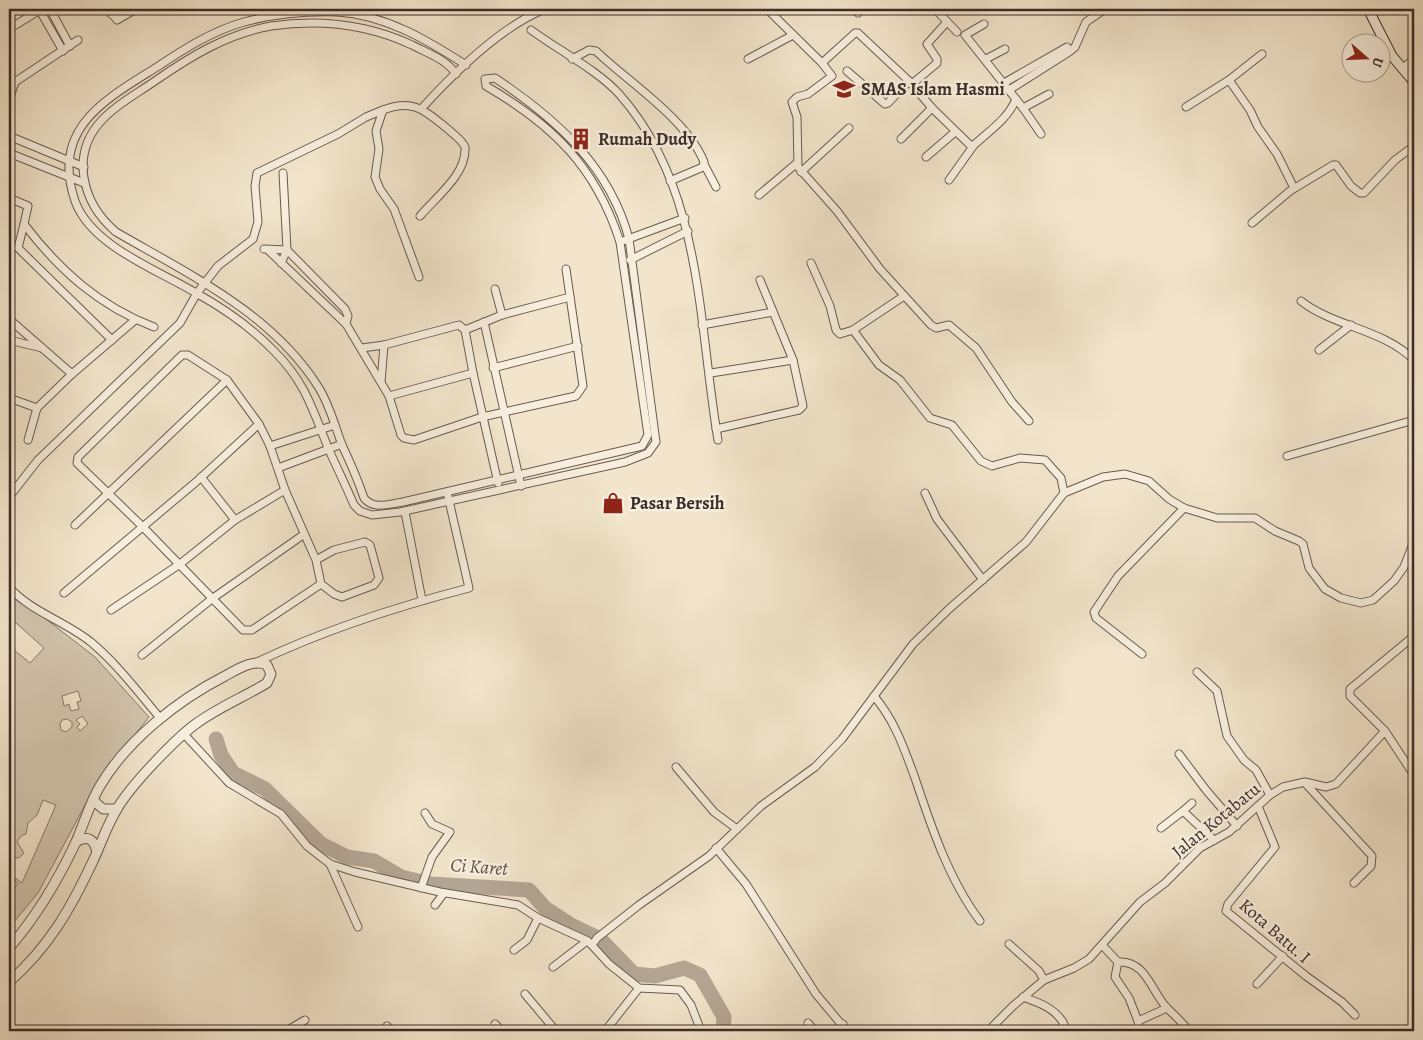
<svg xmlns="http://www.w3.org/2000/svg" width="1423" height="1040" font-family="Alegreya,serif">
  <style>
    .green { fill: #d3c6af; stroke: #867a6c; fill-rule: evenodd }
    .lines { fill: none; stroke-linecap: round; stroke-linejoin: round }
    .river { stroke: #b3a694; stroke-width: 15 }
    .minor-casing { stroke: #685b52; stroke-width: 9 }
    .tertiary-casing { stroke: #685b52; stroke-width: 11 }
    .secondary-casing { stroke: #3a2d29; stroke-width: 11 }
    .minor { stroke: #f7eedd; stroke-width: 7 }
    .tertiary { stroke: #f7eedd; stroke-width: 9 }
    .secondary { stroke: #f7eedd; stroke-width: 9 }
    .labels { text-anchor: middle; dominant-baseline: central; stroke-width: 5; stroke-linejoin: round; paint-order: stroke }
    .poi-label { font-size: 18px; font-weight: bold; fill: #3a2d29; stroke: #f7eedd; text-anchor: start }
    .street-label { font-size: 18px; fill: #3a2d29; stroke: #f7eedd }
    .water-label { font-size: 19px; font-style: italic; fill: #5e5149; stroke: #f7eedd }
  </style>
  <rect width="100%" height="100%" fill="#f2e5cb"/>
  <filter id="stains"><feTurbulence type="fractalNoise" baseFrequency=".004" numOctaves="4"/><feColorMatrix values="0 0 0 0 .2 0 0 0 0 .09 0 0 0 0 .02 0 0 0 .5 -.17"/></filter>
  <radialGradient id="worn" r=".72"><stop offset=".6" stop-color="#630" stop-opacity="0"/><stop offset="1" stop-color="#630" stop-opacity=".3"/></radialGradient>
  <!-- green -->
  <path class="green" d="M15,595L95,657L149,717L98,781L38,893L9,928V896L18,883L10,878L9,880V873L22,883L56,805L43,800L37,815L28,823L26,834L21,836L17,842L24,853L19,858L9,857V697L13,675L9,674V646L30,663L44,648L16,623L11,627L9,625V601ZM78,691L81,701L77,702L79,709L71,711L69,704L64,706L62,696ZM82,716L88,724L80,731L77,727L80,724L76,720ZM67,719L72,722V727L66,732L61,730L60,724L62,720Z"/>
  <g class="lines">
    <!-- river -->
    <path class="river" d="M216,739L221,755L233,773L265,789L321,844L347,857L374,861L401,877L431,884L529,890L545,908L571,925L600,939L634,974L655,976L684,968L700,975L724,1017L723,1031"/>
    <!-- minor casing -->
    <g class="minor-casing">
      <g id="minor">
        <path d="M39,9L63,51"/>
        <path d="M50,9L70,46"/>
        <path d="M108,9L117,20L136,9"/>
        <path d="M767,9L822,63L832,76L808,94L797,97L792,102L797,117L798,167L837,211L880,269L931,325L936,328L949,325L976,348L1012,402L1029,421"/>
        <path d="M854,9L858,13"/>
        <path d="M935,9L957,32"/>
        <path d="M111,14L118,9"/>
        <path d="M984,24L965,35L1023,108L1049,94"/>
        <path d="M9,29L40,10"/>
        <path d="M531,30C558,50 599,71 620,95C703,189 698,323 718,440"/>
        <path d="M572,59L589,50L596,51C628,82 687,119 704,162L703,167L670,181"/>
        <path d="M748,59L793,35"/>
        <path d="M986,59L1005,49"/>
        <path d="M822,63L855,33H858L909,81L932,108L970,145H974C989,131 1008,119 1016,99"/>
        <path d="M466,65C427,40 386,15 337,12C306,11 274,14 244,22C212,31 184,49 157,67C106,99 50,128 75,201C91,246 158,270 196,293C225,309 252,328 275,352C306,383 313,411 329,450C337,468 346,486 354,505L360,511L372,515L400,512L625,462L648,453L656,442L629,239C610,166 555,118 495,78L485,79L486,86C553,125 596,167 620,242"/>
        <path d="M1402,69L1414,59"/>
        <path d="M847,71L885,104L888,103L909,81"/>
        <path d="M456,74C446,59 427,53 412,45C367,24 319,19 271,26C227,34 191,56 155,81C138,93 118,103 103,119C69,154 82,203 116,232C190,275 272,313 319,388C330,406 335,426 342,445C350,462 358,480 364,498C373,510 389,504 403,502L642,446L648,435L620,242L685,218"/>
        <path d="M1229,80L1250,110L1258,127L1277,154L1294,188"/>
        <path d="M1004,83L1067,47"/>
        <path d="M9,84L15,82L78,40"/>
        <path d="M912,84L937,63V59L927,44L947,22"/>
        <path d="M1009,90L1069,52L1075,47L1086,22L1105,9"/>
        <path d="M9,100L15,82"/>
        <path d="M1186,107L1229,80L1262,54"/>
        <path d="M422,108C453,74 502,26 545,9"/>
        <path d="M1023,108L1041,134"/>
        <path d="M9,136L84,167"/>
        <path d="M901,139L932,108"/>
        <path d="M9,153L84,183"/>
        <path d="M926,157L955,132"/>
        <path d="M704,164L716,187"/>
        <path d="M801,172L849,128"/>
        <path d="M949,180L974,145"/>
        <path d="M759,195L797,163"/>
        <path d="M9,198L28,206L24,224C59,270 99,306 154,327"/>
        <path d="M1252,223L1290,191L1333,165H1336L1351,186L1360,193H1364L1395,160L1414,146"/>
        <path d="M24,224L18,248L112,340"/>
        <path d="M264,249L287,250L345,309L348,316L346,324"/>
        <path d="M269,251L346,324L389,396L401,435L404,438L414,440L482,417L576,396L583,386L566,269"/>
        <path d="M630,260L688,231"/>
        <path d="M281,263L287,250L283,173"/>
        <path d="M811,263L830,306L836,330L840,334L853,330"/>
        <path d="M419,277L394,209L380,189L375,177L379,149L376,131L383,110C414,98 425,111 449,130C454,135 462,140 465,147C467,174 436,197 420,216"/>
        <path d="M904,296L853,330L879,365L900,380L930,418L952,425L981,461L992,466L1020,458L1045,460L1061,478L1064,493"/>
        <path d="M1301,301C1334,327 1383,329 1414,360"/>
        <path d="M502,315L570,297"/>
        <path d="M9,319L72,374L135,320"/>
        <path d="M484,322L521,486"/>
        <path d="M702,325L773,312"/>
        <path d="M465,330L473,373L498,483"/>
        <path d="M9,340L42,348"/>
        <path d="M362,348L384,345L459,325L465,330L502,315L495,289"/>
        <path d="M1319,350L1351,325"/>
        <path d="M493,368L578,346"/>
        <path d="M711,373L793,360"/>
        <path d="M381,382L384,345"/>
        <path d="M389,396L473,373"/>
        <path d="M9,398L37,408L72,374"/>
        <path d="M716,429L799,410L803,406L793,360L760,280"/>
        <path d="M28,440L37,408"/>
        <path d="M270,446L335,425"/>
        <path d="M1287,456L1414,420"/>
        <path d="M278,468L342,444"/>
        <path d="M201,477L235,520"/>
        <path d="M925,493L937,519L983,580"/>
        <path d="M9,497L38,460L180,323L197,293L218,266L253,239L258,222L255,186L257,173L338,134L366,117L383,110"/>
        <path d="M405,512L422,600"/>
        <path d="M75,525L227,380"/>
        <path d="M316,560L334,550L365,542L370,545L379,578L374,585L342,597L334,594L321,584L316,560L285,490L270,446L259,424L227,380L188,355H182L78,457L77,463L143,527L243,630H252L321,584"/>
        <path d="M9,587C31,612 67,622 92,643C118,665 138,692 160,718"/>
        <path d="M64,593L196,482L259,424"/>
        <path d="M111,610L180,564L235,520L285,490"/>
        <path d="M1142,654L1096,618L1094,612L1118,576L1184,508"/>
        <path d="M142,655L213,598L303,535"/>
        <path d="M255,663C324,630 395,607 469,588L447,492"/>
        <path d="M1197,672L1217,691L1227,736L1244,760L1256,770L1270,795"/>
        <path d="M874,696C895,721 904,748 915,778C931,826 949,880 980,921"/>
        <path d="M1385,731L1350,696V689L1414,636"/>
        <path d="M183,733L229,783L281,814L307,846L330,864L355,872L440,892L518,905L538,918L588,941L609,964L639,988L680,990L691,1005L701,1031"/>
        <path d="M1179,754L1206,790L1237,826"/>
        <path d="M676,767L714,812L737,829"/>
        <path d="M1305,783L1372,856L1371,866L1354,883"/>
        <path d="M1192,803L1183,811L1214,840"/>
        <path d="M1258,806L1275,847L1228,904L1226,911L1306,976L1342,1002L1355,1015"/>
        <path d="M1161,828L1183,811"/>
        <path d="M716,848L746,884L816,994L847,1031"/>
        <path d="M330,864L358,927"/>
        <path d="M421,888L432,857L450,832L432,824L425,813"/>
        <path d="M435,905L444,893"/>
        <path d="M1009,944L1039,971L1044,980"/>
        <path d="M592,945L597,938L639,905L709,856L761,806L815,767L842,739L913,644L950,608L1026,542L1064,493L1103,477L1125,474L1149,481L1169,499L1184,508L1217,518H1255L1275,531L1299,541L1303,544L1309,568L1325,589L1341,598L1361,603L1373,600L1394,581L1404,567L1414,541"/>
        <path d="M1103,946L1118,962C1146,960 1151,991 1167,1008C1175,1016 1182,1022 1189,1031"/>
        <path d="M514,950L527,940L538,918"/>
        <path d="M1118,962L1115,977L1129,998L1138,1021L1139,1031"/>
        <path d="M553,967L587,941"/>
        <path d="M1257,984L1283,956"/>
        <path d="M525,994L556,1031"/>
        <path d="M1023,997C1040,1003 1055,1008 1064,1024L1059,1031"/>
        <path d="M1138,1021L1167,1008"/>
        <path d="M808,1023L815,1031"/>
        <path d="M495,1024L502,1031"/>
        <path d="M387,1026L392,1031"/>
        <path d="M286,1031L305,1020"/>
        <path d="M605,1031L639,988"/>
        <path d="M835,1031L843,1024"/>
        <path d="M988,1031L1013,1006L1044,980L1074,968L1089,959L1140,902L1165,883L1200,848L1229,832L1270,795L1283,787L1305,782L1326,787L1336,784L1385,731L1414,775"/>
      </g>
    </g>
    <!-- tertiary casing -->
    <g class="tertiary-casing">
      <g id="tertiary">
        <path d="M93,800L103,809H117"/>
        <path d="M76,842C88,835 94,839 97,852"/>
        <path d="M9,948C37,916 58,880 76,842C84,823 90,803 100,786C127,740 178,700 225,676C236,670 254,658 267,665L271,674L267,683C244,697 219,707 197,723C176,738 130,786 117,809C107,825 101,844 93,861C71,908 49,947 9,982"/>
      </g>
    </g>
    <!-- secondary casing -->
    <g class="secondary-casing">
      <path id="secondary" d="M1368,9L1392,56L1414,82"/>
    </g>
    <!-- minor -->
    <use href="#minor" class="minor"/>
    <!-- tertiary -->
    <use href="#tertiary" class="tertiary"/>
    <!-- secondary -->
    <use href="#secondary" class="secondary"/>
  </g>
  <!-- icons -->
  <defs>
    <g id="school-bare" transform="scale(1.725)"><path d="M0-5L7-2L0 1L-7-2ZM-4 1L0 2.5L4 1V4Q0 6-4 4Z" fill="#8f2418" stroke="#f7eedd" stroke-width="2.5" paint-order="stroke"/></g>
    <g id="building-bare" transform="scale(1.725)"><path d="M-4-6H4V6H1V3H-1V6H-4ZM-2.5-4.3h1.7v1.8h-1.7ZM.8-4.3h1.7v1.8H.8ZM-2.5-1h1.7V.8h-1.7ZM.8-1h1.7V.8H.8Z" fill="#8f2418" stroke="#f7eedd" stroke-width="2.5" paint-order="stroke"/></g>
    <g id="shop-bare" transform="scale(1.725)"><path d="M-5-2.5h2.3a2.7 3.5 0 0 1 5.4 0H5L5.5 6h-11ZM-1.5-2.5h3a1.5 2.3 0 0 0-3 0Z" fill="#8f2418" stroke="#f7eedd" stroke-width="2.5" paint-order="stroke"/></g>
  </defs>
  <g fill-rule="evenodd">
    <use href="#school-bare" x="844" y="89"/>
    <use href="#building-bare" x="581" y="139"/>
    <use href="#shop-bare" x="613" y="503"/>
  </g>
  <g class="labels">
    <!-- poi labels -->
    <g class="poi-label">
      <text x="861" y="89">SMAS Islam Hasmi</text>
      <text x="598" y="139">Rumah Dudy</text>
      <text x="630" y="503">Pasar Bersih</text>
    </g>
    <!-- street labels -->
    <g class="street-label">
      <text transform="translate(1216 820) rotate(-39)">Jalan Kotabatu</text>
      <text transform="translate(1275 931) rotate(41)">Kota Batu. I</text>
    </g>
    <!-- water labels -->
    <g class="water-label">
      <text transform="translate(479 867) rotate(4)">Ci Karet</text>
    </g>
  </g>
  <!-- margin -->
  <rect width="1423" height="1040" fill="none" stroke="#f2e5cb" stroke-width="30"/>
  <rect x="10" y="10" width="1403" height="1020" fill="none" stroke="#3a2d29" stroke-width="2.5"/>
  <rect x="15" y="15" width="1393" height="1010" fill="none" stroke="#3a2d29"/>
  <!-- north arrow -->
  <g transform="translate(1366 58) rotate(110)"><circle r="24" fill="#f7eedd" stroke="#aba195"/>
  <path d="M0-4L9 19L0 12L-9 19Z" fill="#8f2418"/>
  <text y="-8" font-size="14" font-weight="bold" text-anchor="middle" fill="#3a2d29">U</text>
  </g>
  <rect width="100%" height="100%" filter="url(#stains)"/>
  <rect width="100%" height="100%" fill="url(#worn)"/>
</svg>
